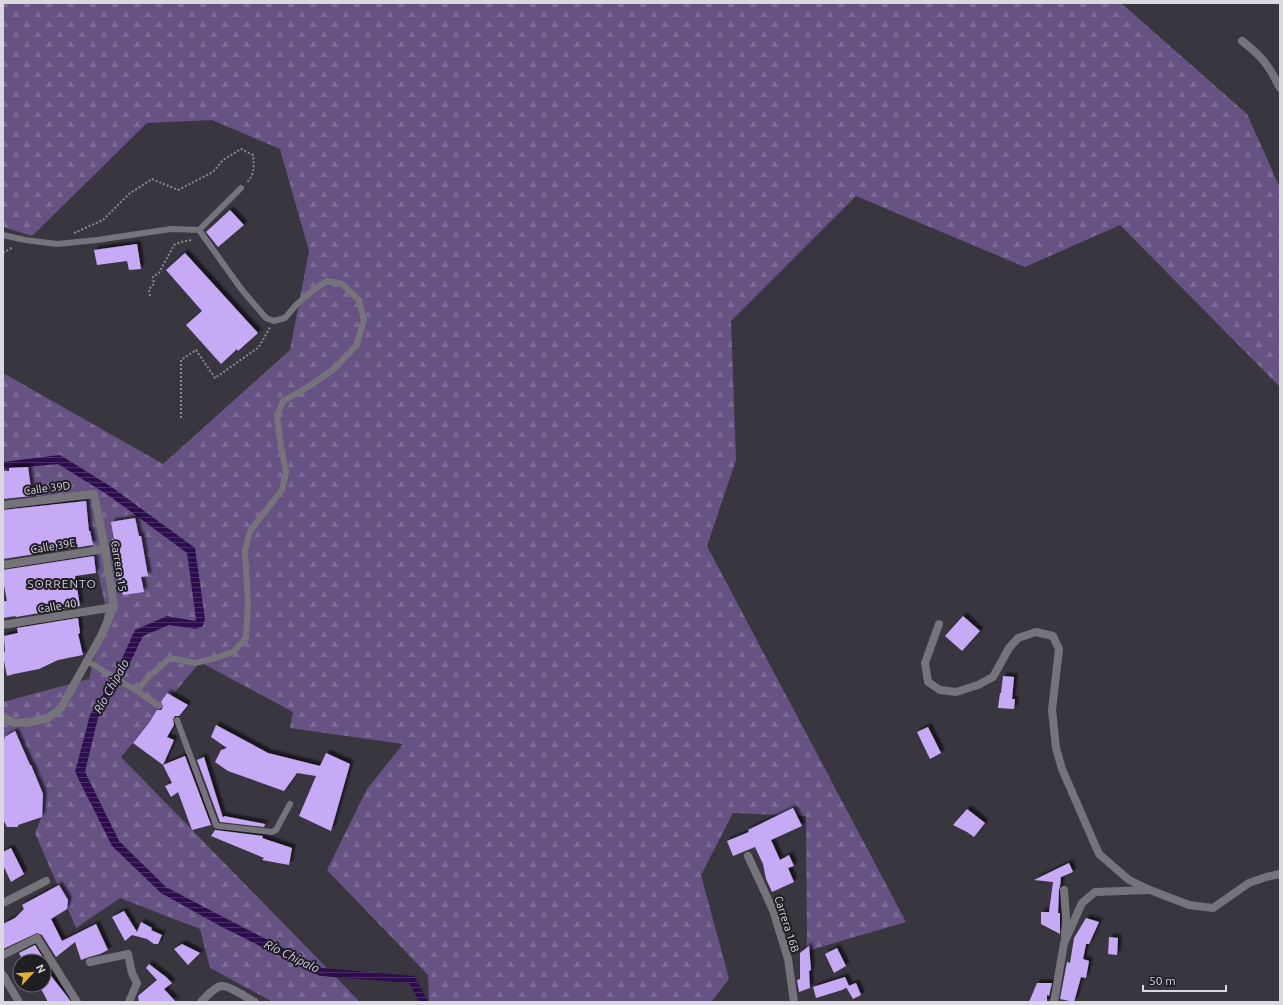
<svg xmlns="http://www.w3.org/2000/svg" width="1283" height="1005" font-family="Ubuntu,sans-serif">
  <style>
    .forest { fill: url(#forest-firs) }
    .water { fill: url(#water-rules) }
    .building { fill: #c6aaf6; filter: url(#shadow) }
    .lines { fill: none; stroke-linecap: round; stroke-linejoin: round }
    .path { stroke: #8a8890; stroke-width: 2; stroke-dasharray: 2 2; stroke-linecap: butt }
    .lane { stroke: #76747a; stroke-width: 6 }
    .street { stroke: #76747a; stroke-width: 8 }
    .labels { text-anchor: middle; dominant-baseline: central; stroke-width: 4; stroke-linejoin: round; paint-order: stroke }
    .street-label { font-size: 11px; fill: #dbd9e0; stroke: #201e23 }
    .neighbourhood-label { font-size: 12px; letter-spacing: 1px; fill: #cfcbd8; stroke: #201e23 }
    .water-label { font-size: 12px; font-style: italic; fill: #d9ccf3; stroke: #201e23 }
  </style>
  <defs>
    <pattern id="forest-firs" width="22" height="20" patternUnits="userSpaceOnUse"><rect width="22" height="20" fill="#665384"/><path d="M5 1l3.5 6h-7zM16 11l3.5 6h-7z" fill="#7b6b95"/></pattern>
    <pattern id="water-rules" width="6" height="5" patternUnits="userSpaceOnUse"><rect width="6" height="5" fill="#2d0d4d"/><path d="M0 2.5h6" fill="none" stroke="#4b3066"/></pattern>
    <filter id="shadow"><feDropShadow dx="3.5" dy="-3.5" stdDeviation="1" flood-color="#0009"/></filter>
  </defs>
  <rect width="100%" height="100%" fill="#393640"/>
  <!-- forest -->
  <path class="forest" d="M3,3H1121L1247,114L1280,188V387L1120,225L1025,267L856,196L731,321L736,460L707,546L906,922L807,951L806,816L733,813L701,875L729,979L711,1002H429L428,975L327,870L367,789L403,744L290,728L293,712L200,662L121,757L360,1002H273L210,968L200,929L120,898L76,928L35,833L42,816L3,736V702L89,679L106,609L94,554L86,501L32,496L28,467L3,472V373L163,464L290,350L309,251L280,149L212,120L147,123L32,236L3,227Z"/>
  <!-- water -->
  <path class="water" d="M60,455L113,488L195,548L205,619L203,626L196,629L169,625L143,636L121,681L98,718L85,772L119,841L166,887L225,918L323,968L415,976L428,1002H419L409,983L320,976L220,926L161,893L112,846L75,772L90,715L113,678L135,630L167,616L195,621L196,619L187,553L108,495L58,464L3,469V462Z"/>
  <!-- building -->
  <g class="building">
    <path d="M230,210L244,225L218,247L206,232Z"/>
    <path d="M137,244L141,269L129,270L127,261L97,265L94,250Z"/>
    <path d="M185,253L258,333L238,351L237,349L221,364L186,325L202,311L166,270Z"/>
    <path d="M28,467L32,496L3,499V471H9V468Z"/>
    <path d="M86,501L89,531H90L93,545L3,559V510Z"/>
    <path d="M135,518L139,536H141L148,576L141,577L144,592L123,595L120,580H119L116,558H113L112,539H114L111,522Z"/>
    <path d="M94,556L96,573L75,576L80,606L16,617L15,616L3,618V601H7L3,580V570Z"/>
    <path d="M963,616L980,631L962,651L945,636Z"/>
    <path d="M78,618L80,633L78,634L83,655L58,660L39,669L14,674L7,676L3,656V652H5L4,636L18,633L17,628Z"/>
    <path d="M1003,676L1014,677L1012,699H1015L1014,709L998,708L1000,693H1001Z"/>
    <path d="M167,693L188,705L179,716H175L173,719L174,725L167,737L174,740L163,765L133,743L149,723L157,710H161L162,709L163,706L161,702Z"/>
    <path d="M216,725L268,753L320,766L326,753L350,764L331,831L299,816L316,776L297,773L284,791L228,771L215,762L221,750L227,748L211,737Z"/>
    <path d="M928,727L941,753L930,759L917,732Z"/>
    <path d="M15,731L30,765H31L43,794L42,817L18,825V827H7L3,819V743L5,737Z"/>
    <path d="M185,756L211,825L192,830L178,792L171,797L165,786L172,783L163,765Z"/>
    <path d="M204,757L223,818L224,816L265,824L264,827L220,822L197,760Z"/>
    <path d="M793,808L802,826L771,840L780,860L789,855L794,866L788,868L794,882L772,892L766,879L763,864L755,847L733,856L727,841L749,832L748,830Z"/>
    <path d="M967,809L985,823L974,837L967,832L953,825Z"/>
    <path d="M215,830L263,836L262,838L292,848L289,865L262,860L264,858L211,836Z"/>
    <path d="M11,848L24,874L11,882L3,865V852Z"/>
    <path d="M1069,863L1073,872L1061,877L1060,886L1059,890L1058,913H1060V934L1041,924V912H1049L1053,882L1034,880Z"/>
    <path d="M59,885L68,900L67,909L51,919L62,941L96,924L108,950L100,954L89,957L81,960L75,942L56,957L42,935L37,933L3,949V924L15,918L24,909L22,905Z"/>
    <path d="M124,911L137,932L141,922L152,928L151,930L162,935L158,944H154L147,939L132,935L125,941L112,917Z"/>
    <path d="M1086,918L1099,922L1089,944H1086L1083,959L1089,961L1086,978L1081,977L1074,1002L1060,999L1067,962L1070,963L1074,938Z"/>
    <path d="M1109,937L1118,938L1117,955L1108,954Z"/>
    <path d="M182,944L200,953L188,965L174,949Z"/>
    <path d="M35,945L47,964L44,967V961H23L19,953Z"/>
    <path d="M809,946L811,970L809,971L810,988L799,992L797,980L800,979V953Z"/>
    <path d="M837,948L846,966L834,973L825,954Z"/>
    <path d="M149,964L166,977L172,983L164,989L176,1002H139L138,996L157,980L146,968Z"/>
    <path d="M44,967L66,995L71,1002H48L39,985H44Z"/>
    <path d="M845,977L849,986L842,990L816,998L813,987Z"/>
    <path d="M856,983L861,995L853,999L846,987Z"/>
    <path d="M1037,983H1052L1049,996L1047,995V1002H1029Z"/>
  </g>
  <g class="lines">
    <!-- path -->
    <g class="path">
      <path d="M74,233L103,220L129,194L152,179L178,190L213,172L223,160L241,149L253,155C254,167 255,175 246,183"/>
      <path d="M3,253L13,247"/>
      <path d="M150,296L149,289L154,284L153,277L159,273L174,245L181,242L191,240L192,238"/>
      <path d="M181,418V360L196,350L215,378L259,347L270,327"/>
    </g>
    <!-- lane -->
    <g class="lane">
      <path d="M3,235L25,240L57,244L97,240L171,229L199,230"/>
      <path d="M87,661L137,691"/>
      <path d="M159,706L137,691L147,678L169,659H176L195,663L212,659L233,652L246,638L248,603L245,551L250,531L282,490L286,472L281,447L277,416L283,401L308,387L334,369L356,346L364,320L359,300L342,284L327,281L312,291L296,305L285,318L274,321L266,318L242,290L199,230L241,188"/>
      <path d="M177,720L216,825L218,826L272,832L276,830L290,804"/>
    </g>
    <!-- street -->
    <g class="street">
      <path d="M1242,41C1262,56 1269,66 1280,88"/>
      <path d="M3,505L94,494L105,549L114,607L101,636L61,708L48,718L30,722L14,723L3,717"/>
      <path d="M3,565L105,549"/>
      <path d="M939,624L925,663L928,682L940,690L956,692L978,685L993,677L1009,648L1018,638L1036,632L1053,636L1059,649L1052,710L1056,748L1062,769L1099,854L1129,880L1150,890L1189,905L1213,908L1249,883L1266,877L1280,874"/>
      <path d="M3,625L114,607"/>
      <path d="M748,856L773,910L788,959L794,1002"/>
      <path d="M1064,890L1066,918L1065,936"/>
      <path d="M3,903L46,881"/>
      <path d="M3,955L37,938L77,1002"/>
      <path d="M90,962L128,954L132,973L137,983L129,1002"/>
      <path d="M3,975L19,1002"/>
      <path d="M201,1002C206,997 213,988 221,986C229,985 247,998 255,1002"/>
      <path d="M1054,1002L1064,943L1082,903L1095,892L1148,890"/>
    </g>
  </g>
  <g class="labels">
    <!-- street labels -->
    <g class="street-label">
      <text transform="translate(47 488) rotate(-7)">Calle 39D</text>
      <text transform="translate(53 546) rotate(-9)">Calle 39E</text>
      <text transform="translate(119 566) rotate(81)">Carrera 15</text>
      <text transform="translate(57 606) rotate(-9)">Calle 40</text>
      <text transform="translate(787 924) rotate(72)">Carrera 16B</text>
    </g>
    <!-- neighbourhood labels -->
    <g class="neighbourhood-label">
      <text x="62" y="583">SORRENTO</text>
    </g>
    <!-- water labels -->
    <g class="water-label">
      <text transform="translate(111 686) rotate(-61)">Río Chipalo</text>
      <text transform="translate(292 956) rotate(26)">Río Chipalo</text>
    </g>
  </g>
  <!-- border -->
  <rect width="1283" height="1005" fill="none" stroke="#dbd9e0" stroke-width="8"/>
  <!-- north arrow -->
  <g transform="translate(32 973) rotate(64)"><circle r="19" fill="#201e23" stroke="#6b696f"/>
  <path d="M0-3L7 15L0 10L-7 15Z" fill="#dab333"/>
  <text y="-6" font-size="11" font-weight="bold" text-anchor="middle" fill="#dbd9e0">N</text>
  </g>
  <!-- scale -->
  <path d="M1143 985v6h83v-6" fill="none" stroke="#dbd9e0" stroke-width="2"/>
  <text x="1149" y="985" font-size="12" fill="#dbd9e0" stroke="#201e23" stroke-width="3" paint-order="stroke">50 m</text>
</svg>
